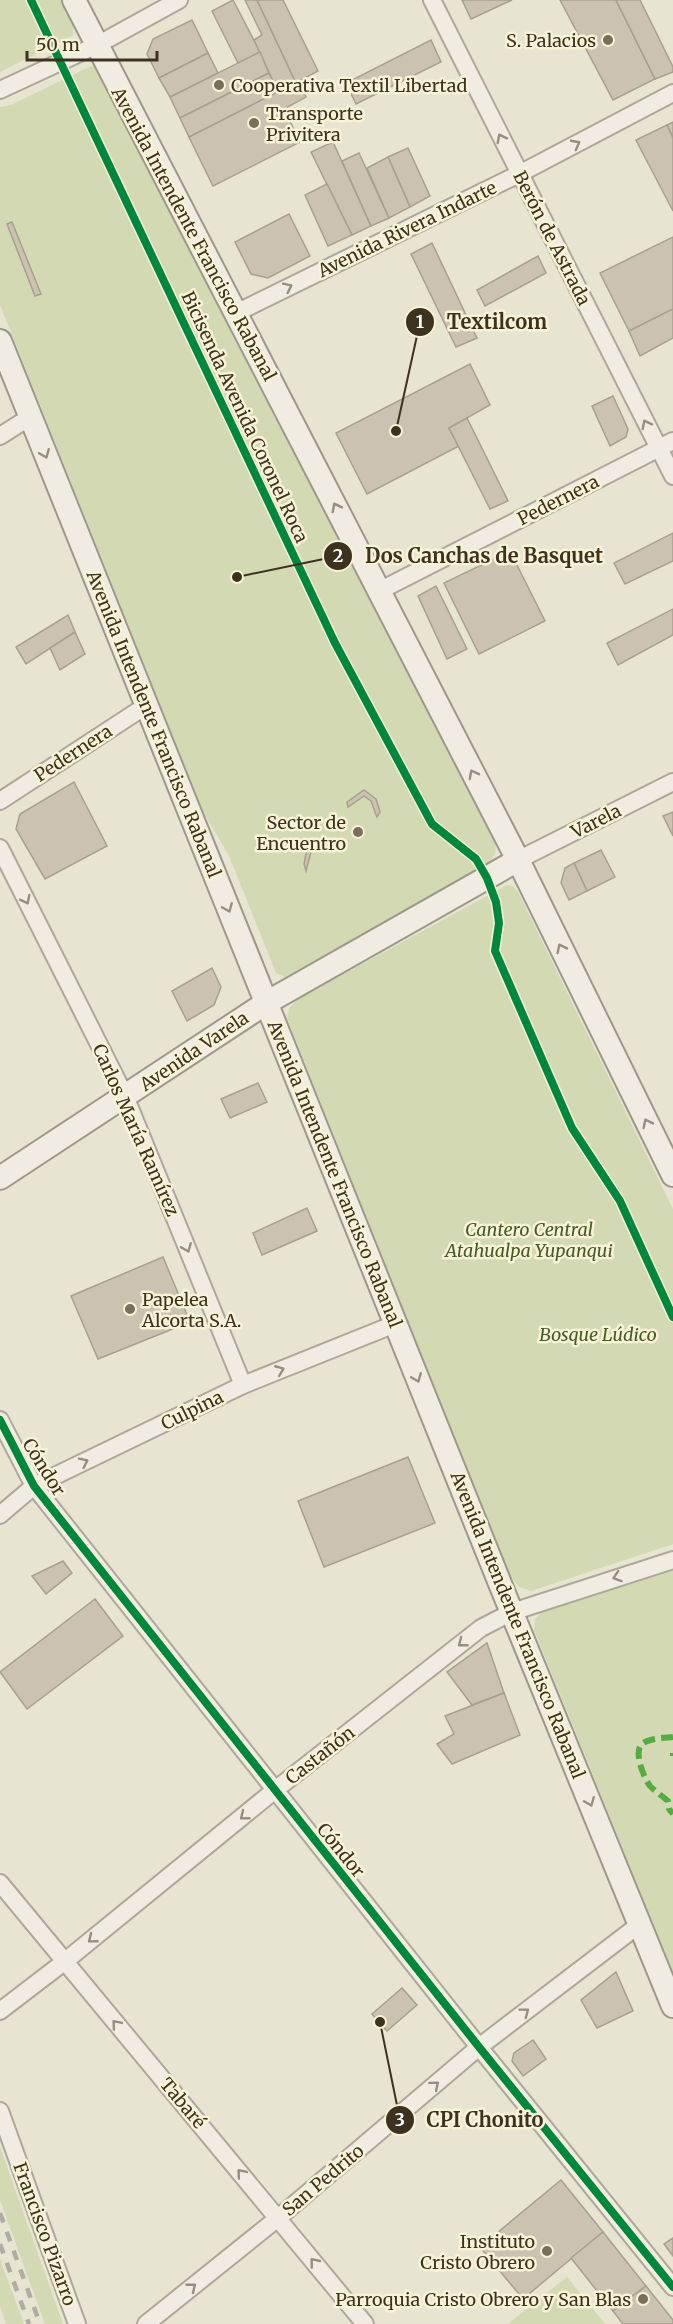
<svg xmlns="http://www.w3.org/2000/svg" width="673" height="2324" font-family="Merriweather,serif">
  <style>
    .green { fill: #d3d9b3 }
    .building { fill: #ccc2b1; stroke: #a8a08f; stroke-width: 1.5 }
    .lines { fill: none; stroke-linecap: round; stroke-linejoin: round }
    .minor-casing { stroke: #ada899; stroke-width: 20 }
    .secondary-casing { stroke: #9d9889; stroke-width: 26 }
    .minor { stroke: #f0ece2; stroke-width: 16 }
    .secondary { stroke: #f0ece2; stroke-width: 22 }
    .rail { stroke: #afaca2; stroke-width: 4.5; stroke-dasharray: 10 10; stroke-linecap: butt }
    .quiet { stroke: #55ac43; stroke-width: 6; stroke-dasharray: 12 6; stroke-linecap: butt }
    .cycleway-casing { stroke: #f8f2d7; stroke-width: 11 }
    .cycleway { stroke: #00873e; stroke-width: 8 }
    .oneway { stroke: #968f80 }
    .poi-dot { fill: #78705d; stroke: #f8f2d7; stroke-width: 2 }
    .labels { text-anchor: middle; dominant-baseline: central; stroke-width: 5; stroke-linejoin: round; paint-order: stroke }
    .poi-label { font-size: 18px; fill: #3d321f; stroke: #f8f2d7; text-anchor: end }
    .street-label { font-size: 18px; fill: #3d321f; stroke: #f8f2d7 }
    .park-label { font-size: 18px; font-style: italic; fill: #465b25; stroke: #f8f2d7 }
    .leader { fill: none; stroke: #3d321f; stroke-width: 2 }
    .callout-dot { fill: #3d321f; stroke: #f8f2d7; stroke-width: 2 }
    .mark-label { font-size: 18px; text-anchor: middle; font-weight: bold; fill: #fff }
    .callout-label { font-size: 20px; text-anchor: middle; font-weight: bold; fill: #3d321f; stroke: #f8f2d7; stroke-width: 5; stroke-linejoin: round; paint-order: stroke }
  </style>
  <rect width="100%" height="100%" fill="#e7e4d1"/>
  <!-- green -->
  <g class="green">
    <path d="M0,0H64L74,19L73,35L0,72Z"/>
    <path d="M91,66L97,68L496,840L495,854L488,864L285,977L276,973L229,856L203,811L0,305V107L11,105Z"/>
    <path d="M507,885L513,886L518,892L673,1209V1544L531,1591L519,1587L509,1575L287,1018L290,1007L298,999Z"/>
    <path d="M673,1568V1972L534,1630L535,1620L543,1610Z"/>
    <path d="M0,2147L63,2324H45L0,2200Z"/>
    <path d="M0,2259L24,2324H6L0,2306Z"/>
    <path d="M567,2277L605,2324H511L509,2323Z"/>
  </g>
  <!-- building -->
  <g class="building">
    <path d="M233,0L260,52L238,63L212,11Z"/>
    <path d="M245,0H257L296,83L278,92L254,40L262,35Z"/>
    <path d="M257,0H283L318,71L296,83Z"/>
    <path d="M462,0H512L471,19Z"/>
    <path d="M560,0H616L655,79L613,100Z"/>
    <path d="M616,0H640L673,67V72L655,79Z"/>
    <path d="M192,20L208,53L159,78L147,54L153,39Z"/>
    <path d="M431,40L441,62L356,104L346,83Z"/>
    <path d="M260,52L269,73L180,118L170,97Z"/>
    <path d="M208,53L218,73L170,97L159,78Z"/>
    <path d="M269,73L278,92L189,137L180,118Z"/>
    <path d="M299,81L306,97L284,109L300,142L213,186L189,137Z"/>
    <path d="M673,122V138L667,125Z"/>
    <path d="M667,125L673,138V211L636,140Z"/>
    <path d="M333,142L371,226L352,235L311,152Z"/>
    <path d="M408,148L430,196L410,207L388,157Z"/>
    <path d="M359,153L389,218L371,226L342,161Z"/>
    <path d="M388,157L410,207L389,218L367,168Z"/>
    <path d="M327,184L352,235L328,246L305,195Z"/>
    <path d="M289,214L310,256L268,278L251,274L235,242Z"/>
    <path d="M12,222L41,294L35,296L7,224Z"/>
    <path d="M673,237V309L629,331L600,273Z"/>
    <path d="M432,243L477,338L456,347L411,254Z"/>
    <path d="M538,256L546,273L485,306L477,290Z"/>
    <path d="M673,309V338L640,356L629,331Z"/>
    <path d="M470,364L490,405L449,428L459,446L367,494L336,433Z"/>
    <path d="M613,396L628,429L626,437L610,446L592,406Z"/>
    <path d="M467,418L508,501L490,509L449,428Z"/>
    <path d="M673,533V561L625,584L614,563Z"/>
    <path d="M510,551L545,621L479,654L444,583Z"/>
    <path d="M436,586L467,649L447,659L418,596Z"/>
    <path d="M673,609V635L618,665L607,643Z"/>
    <path d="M68,615L75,632L26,664L16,647Z"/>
    <path d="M75,632L85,654L60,670L50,648Z"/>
    <path d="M74,782L107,846L45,879L16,829L20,814Z"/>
    <path d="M364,790L376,799L380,812L377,817L371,801L364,796L348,807L347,802Z"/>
    <path d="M673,812V836L663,816Z"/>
    <path d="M328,841L330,846L311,852L306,871L304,864L307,849Z"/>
    <path d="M601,850L615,877L587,891L574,863Z"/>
    <path d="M574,863L587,891L569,900L561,883L565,868Z"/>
    <path d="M212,968L221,987L214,1005L187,1021L172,991Z"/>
    <path d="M258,1083L267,1102L230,1118L221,1099Z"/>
    <path d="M307,1208L317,1231L262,1255L253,1233Z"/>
    <path d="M163,1257L190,1322L98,1359L71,1296Z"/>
    <path d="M408,1457L435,1523L324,1567L298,1501Z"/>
    <path d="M63,1561L72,1573L46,1594L32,1576Z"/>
    <path d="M95,1599L123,1636L27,1709L0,1672Z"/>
    <path d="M487,1643L504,1693L472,1705L447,1672Z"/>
    <path d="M504,1693L520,1735L452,1764L437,1744L454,1734L445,1716Z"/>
    <path d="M616,1972L633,2011L597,2028L581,2000Z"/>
    <path d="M402,1988L417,2005L387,2031L372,2014Z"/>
    <path d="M533,2040L546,2059L523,2076L512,2061L514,2053Z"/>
    <path d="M561,2180L603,2232L523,2299L480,2247Z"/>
    <path d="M603,2232L646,2286L613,2311L571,2258Z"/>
    <path d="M673,2238V2256L664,2244Z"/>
    <path d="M646,2286L673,2320V2324H623L613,2311Z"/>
  </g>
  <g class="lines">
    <!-- minor casing -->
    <g class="minor-casing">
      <g id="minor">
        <path d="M432,0L673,476"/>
        <path d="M0,90L97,45L179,0"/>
        <path d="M236,313L519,174L673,93"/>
        <path d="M0,436L30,417"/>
        <path d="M379,591L673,441"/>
        <path d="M0,801L147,705"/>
        <path d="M0,848L125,1096L243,1385"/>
        <path d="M518,860L673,782"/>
        <path d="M0,1420L34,1486L479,2047L673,2287"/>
        <path d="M0,1515L34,1486L243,1385L395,1324"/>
        <path d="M0,1883L365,2324"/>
        <path d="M0,2011L64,1962L275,1790L481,1628L512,1612L673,1560"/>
        <path d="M0,2111L77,2324"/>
        <path d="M146,2324L278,2218L479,2047L640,1924"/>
      </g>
    </g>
    <!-- secondary casing -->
    <g class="secondary-casing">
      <g id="secondary">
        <path d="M74,0L518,860L673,1175"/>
        <path d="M0,341L501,1586L673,2006"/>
        <path d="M0,1178L266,1003L518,860"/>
      </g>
    </g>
    <!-- minor -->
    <use href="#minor" class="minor"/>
    <!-- secondary -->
    <use href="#secondary" class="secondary"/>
    <!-- rail -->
    <g class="rail">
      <path d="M0,2213L40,2324"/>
      <path d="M0,2244L29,2324"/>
    </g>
    <!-- quiet -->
    <g class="quiet">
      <path d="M673,1737C665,1738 647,1738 641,1745C634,1754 644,1778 650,1786C655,1791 662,1796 668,1801L669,1809L673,1814"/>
      <path d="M673,1753V1756"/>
    </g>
    <!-- cycleway casing -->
    <g class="cycleway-casing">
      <g id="cycleway">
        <path d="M31,0L335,643L432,824L476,859L487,878L496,902L499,923L495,951L572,1128L620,1201L673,1317"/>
        <path d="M0,1420L34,1486L479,2047L673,2287"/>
      </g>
    </g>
    <!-- cycleway -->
    <use href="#cycleway" class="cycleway"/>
  </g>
  <!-- one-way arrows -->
  <defs><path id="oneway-chevron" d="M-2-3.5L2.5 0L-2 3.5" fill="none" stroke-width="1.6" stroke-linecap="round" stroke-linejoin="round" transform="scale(1.5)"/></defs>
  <g class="oneway">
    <use href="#oneway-chevron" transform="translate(501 138) rotate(-117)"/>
    <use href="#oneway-chevron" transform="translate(576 144) rotate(-28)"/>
    <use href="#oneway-chevron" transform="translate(288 287) rotate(-26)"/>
    <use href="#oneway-chevron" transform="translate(646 424) rotate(-117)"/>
    <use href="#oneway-chevron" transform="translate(45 454) rotate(68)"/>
    <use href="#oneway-chevron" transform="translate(336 507) rotate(-117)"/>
    <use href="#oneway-chevron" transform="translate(473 774) rotate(-118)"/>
    <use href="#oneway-chevron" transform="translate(26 900) rotate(63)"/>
    <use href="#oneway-chevron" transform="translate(228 908) rotate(68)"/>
    <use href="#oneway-chevron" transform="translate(561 948) rotate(-116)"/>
    <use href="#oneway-chevron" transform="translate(647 1123) rotate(-116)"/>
    <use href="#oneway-chevron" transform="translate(187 1248) rotate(68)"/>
    <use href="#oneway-chevron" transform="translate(280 1370) rotate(-22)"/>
    <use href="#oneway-chevron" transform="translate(417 1378) rotate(68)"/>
    <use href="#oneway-chevron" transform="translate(84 1462) rotate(-26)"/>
    <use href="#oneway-chevron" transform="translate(617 1577) rotate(162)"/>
    <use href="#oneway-chevron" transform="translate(462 1643) rotate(142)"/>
    <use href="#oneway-chevron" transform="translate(590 1802) rotate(68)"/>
    <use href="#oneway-chevron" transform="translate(244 1816) rotate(141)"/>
    <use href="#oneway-chevron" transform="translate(92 1939) rotate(141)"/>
    <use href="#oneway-chevron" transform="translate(525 2012) rotate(-37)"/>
    <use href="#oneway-chevron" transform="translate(116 2024) rotate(-130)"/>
    <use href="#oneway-chevron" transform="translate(435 2085) rotate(-40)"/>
    <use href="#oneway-chevron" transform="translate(241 2173) rotate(-130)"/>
    <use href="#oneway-chevron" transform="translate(314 2262) rotate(-129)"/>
    <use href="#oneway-chevron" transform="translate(192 2287) rotate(-39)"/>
  </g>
  <!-- markers -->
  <g class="poi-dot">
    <circle cx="608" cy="40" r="6"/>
    <circle cx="219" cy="85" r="6"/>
    <circle cx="254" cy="123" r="6"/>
    <circle cx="358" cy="832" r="6"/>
    <circle cx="130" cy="1309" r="6"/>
    <circle cx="547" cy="2251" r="6"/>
    <circle cx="643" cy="2299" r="6"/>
  </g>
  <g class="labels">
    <!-- poi labels -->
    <g class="poi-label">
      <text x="596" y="40">S. Palacios</text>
      <text x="231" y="85" text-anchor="start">Cooperativa Textil Libertad</text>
      <text x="266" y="113" text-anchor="start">Transporte<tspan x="266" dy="21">Privitera</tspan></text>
      <text x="346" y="822">Sector de<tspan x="346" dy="21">Encuentro</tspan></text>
      <text x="142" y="1299" text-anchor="start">Papelea<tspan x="142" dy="21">Alcorta S.A.</tspan></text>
      <text x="535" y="2241">Instituto<tspan x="535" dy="21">Cristo Obrero</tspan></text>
      <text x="631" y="2299">Parroquia Cristo Obrero y San Blas</text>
    </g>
    <!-- street labels -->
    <g class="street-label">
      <text transform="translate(407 229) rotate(-26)">Avenida Rivera Indarte</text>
      <text transform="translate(194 234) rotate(62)">Avenida Intendente Francisco Rabanal</text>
      <text transform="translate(552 238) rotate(63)">Berón de Astrada</text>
      <text transform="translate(245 417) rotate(65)">Bicisenda Avenida Coronel Roca</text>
      <text transform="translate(558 500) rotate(-27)">Pedernera</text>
      <text transform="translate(154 724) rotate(68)">Avenida Intendente Francisco Rabanal</text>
      <text transform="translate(73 753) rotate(-33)">Pedernera</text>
      <text transform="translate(596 821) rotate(-27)">Varela</text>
      <text transform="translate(194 1051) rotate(-34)">Avenida Varela</text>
      <text transform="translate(136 1130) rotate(66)">Carlos María Ramírez</text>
      <text transform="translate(335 1174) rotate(68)">Avenida Intendente Francisco Rabanal</text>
      <text transform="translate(192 1410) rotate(-26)">Culpina</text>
      <text transform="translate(44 1467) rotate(58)">Cóndor</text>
      <text transform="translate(518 1625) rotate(68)">Avenida Intendente Francisco Rabanal</text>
      <text transform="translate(320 1755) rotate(-38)">Castañón</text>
      <text transform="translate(341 1850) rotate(51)">Cóndor</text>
      <text transform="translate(183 2103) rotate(50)">Tabaré</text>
      <text transform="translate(323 2180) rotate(-40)">San Pedrito</text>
      <text transform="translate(45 2234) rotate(70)">Francisco Pizarro</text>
    </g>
    <!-- park labels -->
    <g class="park-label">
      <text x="529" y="1229">Cantero Central<tspan x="529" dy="21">Atahualpa Yupanqui</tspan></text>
      <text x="598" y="1334">Bosque Lúdico</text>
    </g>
  </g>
  <!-- callouts -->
  <path class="leader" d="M396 431L420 322M237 577L338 556M380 2022L400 2120"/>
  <g class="callout-dot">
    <circle cx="396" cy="431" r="6"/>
    <circle cx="237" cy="577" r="6"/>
    <circle cx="380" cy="2022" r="6"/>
    <circle cx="420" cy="322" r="15"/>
    <circle cx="338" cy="556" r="15"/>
    <circle cx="400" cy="2120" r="15"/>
  </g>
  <g class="mark-label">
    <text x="420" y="328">1</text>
    <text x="338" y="562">2</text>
    <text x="400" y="2126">3</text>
  </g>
  <g class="callout-label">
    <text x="497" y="329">Textilcom</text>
    <text x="484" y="563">Dos Canchas de Basquet</text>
    <text x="485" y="2127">CPI Chonito</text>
  </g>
  <!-- scale -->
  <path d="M27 51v9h130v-9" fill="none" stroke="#3d321f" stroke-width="3"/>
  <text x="36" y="51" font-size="18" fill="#3d321f" stroke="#f8f2d7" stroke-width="4.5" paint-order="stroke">50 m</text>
</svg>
